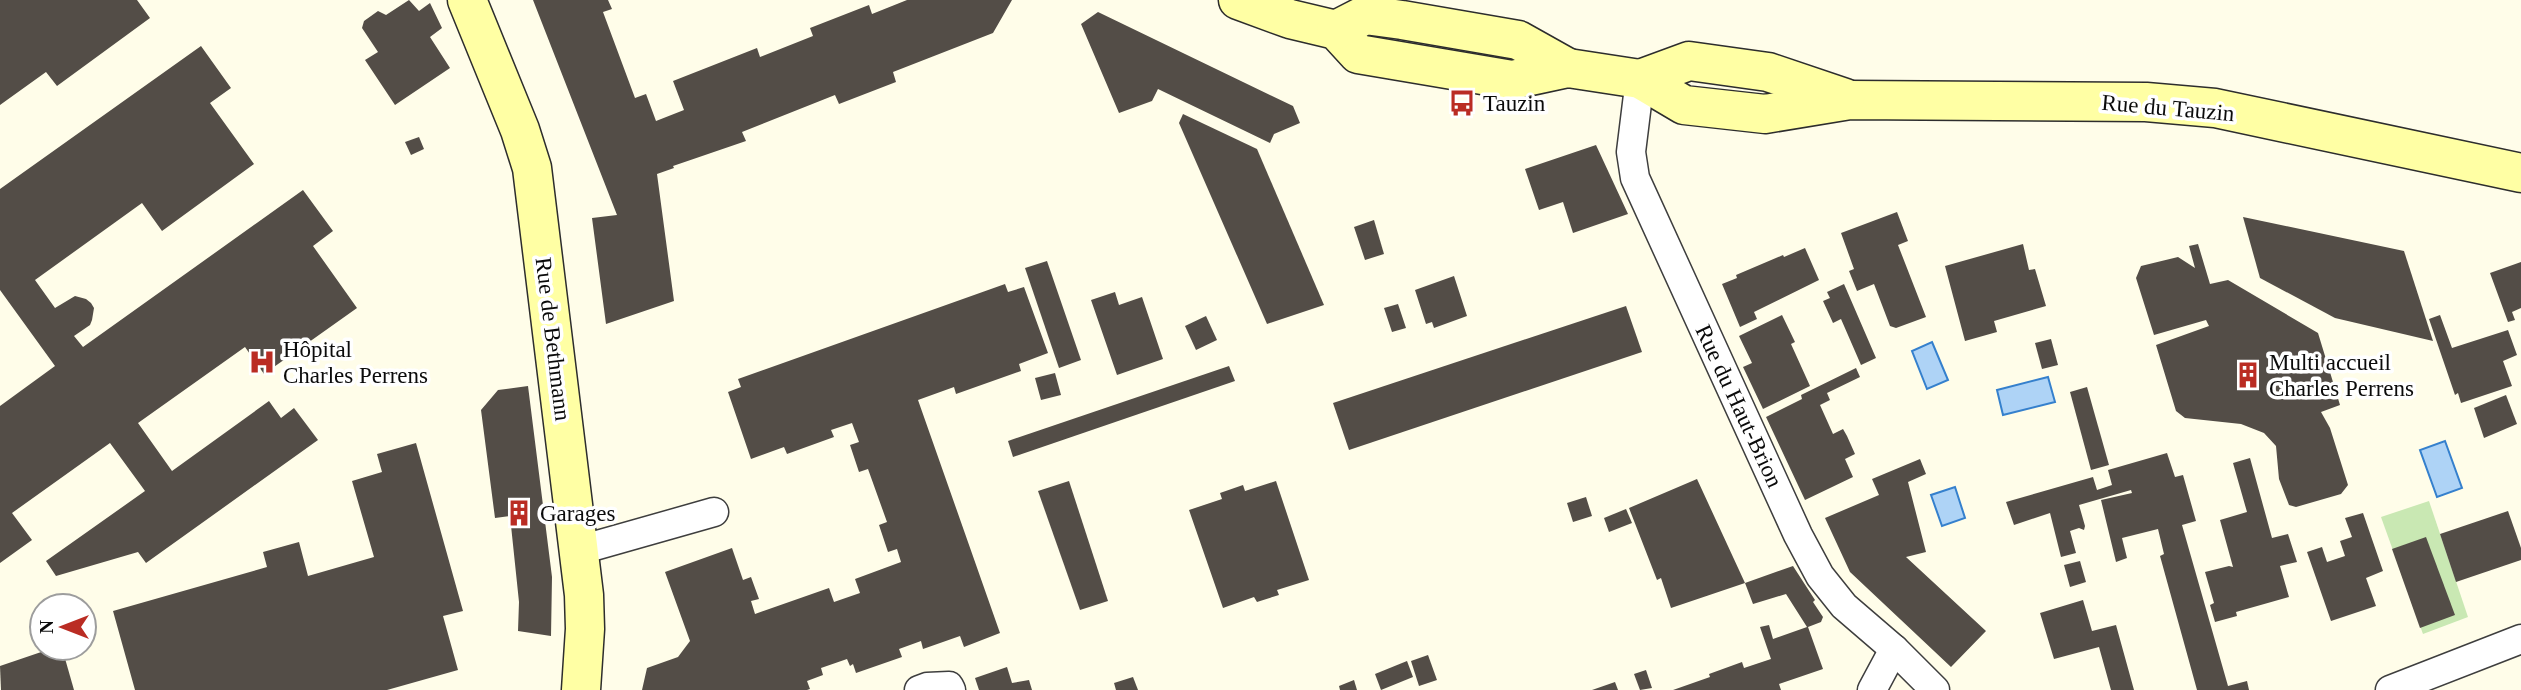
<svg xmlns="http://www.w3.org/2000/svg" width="2521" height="690" font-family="'Times New Roman',serif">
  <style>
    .green { fill: #c9e8b3 }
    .water { fill: #aed3f6; stroke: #3580cd; stroke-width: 2 }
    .building { fill: #534d47 }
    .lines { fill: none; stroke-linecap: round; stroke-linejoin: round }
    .street-casing { stroke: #3e3e3e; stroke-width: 31 }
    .secondary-casing { stroke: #2d2d2d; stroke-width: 41 }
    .street { stroke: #fff; stroke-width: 28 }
    .secondary { stroke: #ffffa4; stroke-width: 38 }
    .labels { text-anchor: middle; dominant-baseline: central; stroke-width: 7; stroke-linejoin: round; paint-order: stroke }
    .poi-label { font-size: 23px; fill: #0b0b0b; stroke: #fff; text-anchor: start }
    .street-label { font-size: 23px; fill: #0b0b0b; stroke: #fff }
  </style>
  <rect width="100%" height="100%" fill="#fffde9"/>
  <!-- green -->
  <path class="green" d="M2429,501L2468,617L2423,634L2381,517Z"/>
  <!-- water -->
  <g class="water">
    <path d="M1932,342L1948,380L1927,389L1912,351Z"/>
    <path d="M2048,377L2055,402L2003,415L1997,390Z"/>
    <path d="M2445,441L2462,488L2437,497L2420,450Z"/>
    <path d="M1955,487L1965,518L1942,526L1931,495Z"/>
  </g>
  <!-- building -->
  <g class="building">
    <path d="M0,0H137L150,18L57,86L46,72L0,105Z"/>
    <path d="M409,0L419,11L430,3L442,28L430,37L450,68L395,105L365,60L378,52L362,28L364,21L378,11L386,15Z"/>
    <path d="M533,0H608L612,9L603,12L635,98L646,94L656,121L684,110L673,81L757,48L760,57L813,36L810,28L869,5L872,14L907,0H1012L993,33L893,72L896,82L839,104L835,95L742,132L746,141L673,166L674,168L657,174L674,301L606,324L592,218L617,215Z"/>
    <path d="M1098,12L1293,106L1300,123L1274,134L1270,143L1158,89L1152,101L1119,113L1081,24Z"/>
    <path d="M201,46L231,88L210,103L254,164L162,231L142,203L35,280L55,308L75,296L86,299L91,303L94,308L92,320L90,325L74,336L83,347L303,190L333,231L313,246L357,308L264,374L245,347L138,423L172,471L269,401L281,418L294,408L318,440L146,563L138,552L56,576L46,561L145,491L110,443L12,513L32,540L0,563V406L55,366L0,290V189Z"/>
    <path d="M1183,114L1257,149L1324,305L1267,324L1179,123Z"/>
    <path d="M419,137L424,149L411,155L405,142Z"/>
    <path d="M1596,145L1628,214L1573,233L1563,202L1539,210L1525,169Z"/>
    <path d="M1897,212L1908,241L1898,245L1926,317L1896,328L1890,326L1874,284L1857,291L1849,271L1854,269L1841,233Z"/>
    <path d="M2243,217L2404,251L2433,341L2335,318L2260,278Z"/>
    <path d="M1374,220L1384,254L1365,260L1354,227Z"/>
    <path d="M2023,244L2029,270L2035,269L2046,306L1994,321L1997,332L1965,341L1945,266Z"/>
    <path d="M2198,244L2210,284L2228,280L2318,333L2340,405L2321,412L2330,428L2348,485L2341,494L2296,507L2289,505L2279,479L2276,446L2264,433L2241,424L2185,418L2176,411L2156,345L2209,326L2206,320L2154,335L2136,278L2141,266L2178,257L2195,268L2189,246Z"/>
    <path d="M1805,248L1819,280L1754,312L1757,319L1740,327L1722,284L1737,278L1736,275L1783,255L1784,257Z"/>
    <path d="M1047,261L1081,360L1059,368L1025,268Z"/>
    <path d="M2521,262V308L2512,312L2515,320L2508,322L2490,273Z"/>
    <path d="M1454,276L1467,316L1434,328L1432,322L1426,324L1415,290Z"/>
    <path d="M1005,284L1008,292L1024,287L1048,353L1019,364L1021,371L956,394L954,387L918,400L1000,633L964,647L960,636L923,649L921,641L899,649L902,657L856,673L853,664L850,666L847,659L821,668L823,675L807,681L810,689L807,690H642L647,668L678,657L690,641L665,572L732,548L743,580L751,577L759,599L751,601L755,614L829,588L834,602L860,593L855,579L901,562L897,549L888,552L879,525L887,522L868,469L859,472L850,445L859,442L852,423L831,430L834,437L787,454L784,447L751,459L728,392L741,387L738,379Z"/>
    <path d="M1844,284L1876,358L1861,365L1841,319L1833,323L1823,301L1830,298L1827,292Z"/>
    <path d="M1115,292L1119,305L1142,297L1163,359L1117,375L1091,300Z"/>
    <path d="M1398,304L1406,328L1392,332L1384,308Z"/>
    <path d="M1626,306L1642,352L1349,450L1333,403Z"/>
    <path d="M1782,315L1795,342L1791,344L1810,386L1763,409L1743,367L1752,363L1739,336Z"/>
    <path d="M2440,315L2452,348L2508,330L2517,355L2503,361L2512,386L2461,403L2458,393L2455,395L2429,319Z"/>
    <path d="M1206,316L1217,340L1196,350L1185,326Z"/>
    <path d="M2051,339L2058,365L2042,369L2035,343Z"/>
    <path d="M1229,366L1235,381L1013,457L1008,441Z"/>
    <path d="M1856,368L1860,377L1827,393L1830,400L1820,405L1833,434L1843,429L1847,436L1855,454L1845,459L1853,477L1805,500L1766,417L1802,399L1801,395Z"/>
    <path d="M1055,373L1061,395L1041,400L1035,378Z"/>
    <path d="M528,386L552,577L551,636L518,631L519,602L510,516L495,518L481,410L498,390Z"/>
    <path d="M2087,387L2109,465L2091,470L2070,392Z"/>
    <path d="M2506,395L2517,424L2484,438L2474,408Z"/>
    <path d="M416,443L463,611L443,616L458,670L387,690H135L113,611L267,567L263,552L299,542L308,576L374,557L352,481L382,472L377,454Z"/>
    <path d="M2167,453L2175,477L2183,475L2196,521L2182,525L2228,686L2247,681L2249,690H2197L2160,556L2164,554L2158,529L2122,538L2127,558L2116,562L2101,500L2132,493L2131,490L2079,505L2085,526L2084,530L2079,528L2070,531L2076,553L2061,557L2050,513L2014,525L2006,502L2093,477L2097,490L2112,485L2108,470Z"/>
    <path d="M2250,458L2272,538L2288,534L2297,562L2280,566L2289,597L2236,612L2237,616L2215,622L2210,605L2214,603L2205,572L2229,566L2233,567L2220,520L2247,512L2233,463Z"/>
    <path d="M1920,459L1926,474L1908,482L1926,552L1906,557L1986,631L1951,667L1850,572L1825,518L1879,495L1872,479Z"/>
    <path d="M1697,479L1745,583L1793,566L1815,600L1813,602L1823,617L1821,622L1808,627L1823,669L1779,684L1781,690H1673L1710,677L1709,674L1742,662L1744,668L1771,659L1760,627L1769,625L1773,639L1807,627L1786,594L1753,604L1745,583L1671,608L1661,578L1657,580L1629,508Z"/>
    <path d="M1069,481L1108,601L1080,610L1038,491Z"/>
    <path d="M1276,481L1309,580L1277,590L1279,595L1257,602L1254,597L1223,608L1189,510L1222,499L1220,493L1243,485L1245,491Z"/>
    <path d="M1586,497L1592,516L1573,522L1567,503Z"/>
    <path d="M1626,509L1632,523L1609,532L1604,518Z"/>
    <path d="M2508,511L2521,548V560L2456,582L2440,534Z"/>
    <path d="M2363,513L2383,571L2366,578L2376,606L2331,621L2307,552L2322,547L2327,562L2345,556L2340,541L2352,537L2345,518Z"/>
    <path d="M2426,537L2455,615L2420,628L2392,549Z"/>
    <path d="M2080,561L2086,582L2070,587L2064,565Z"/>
    <path d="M2083,600L2092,631L2116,625L2134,690H2111L2099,647L2054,659L2040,613Z"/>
    <path d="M53,648H62L74,690H1L0,666Z"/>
    <path d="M1428,655L1437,680L1419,686L1411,661Z"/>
    <path d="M1407,661L1413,677L1381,690L1375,674Z"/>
    <path d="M1007,667L1012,683L1029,680L1032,690H979L975,678Z"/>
    <path d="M1646,670L1652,688L1640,690L1634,674Z"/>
    <path d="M1133,677L1138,690H1116L1114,683Z"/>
    <path d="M1354,680L1357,690H1340L1339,686Z"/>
    <path d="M1615,682L1618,690H1592Z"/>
  </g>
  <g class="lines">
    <!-- street casing -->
    <g class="street-casing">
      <g id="street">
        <path d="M1640,79L1631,152L1635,178L1798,535L1820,576L1844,606L1894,649L1935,690"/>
        <path d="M580,550L714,512"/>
        <path d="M919,690L927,687L949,686L951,690"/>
        <path d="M1872,690L1894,649"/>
        <path d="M2390,690L2521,639"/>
      </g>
    </g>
    <!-- secondary casing -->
    <g class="secondary-casing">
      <g id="secondary">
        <path d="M467,0L520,130L532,168L584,595L585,629L581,690"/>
        <path d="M1238,0L1290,19L1336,30L1358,54L1512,80L1568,68L1640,79L1684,105L1765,114L1850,100L2146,102L2215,108L2521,173"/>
        <path d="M1336,30L1365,15L1402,20L1518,40L1568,68"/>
        <path d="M1640,79L1689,61L1768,72L1845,98"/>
      </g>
    </g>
    <!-- street -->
    <use href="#street" class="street"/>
    <!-- secondary -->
    <use href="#secondary" class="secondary"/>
  </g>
  <!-- icons -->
  <defs>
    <g id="bus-bare" transform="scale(2.1)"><path d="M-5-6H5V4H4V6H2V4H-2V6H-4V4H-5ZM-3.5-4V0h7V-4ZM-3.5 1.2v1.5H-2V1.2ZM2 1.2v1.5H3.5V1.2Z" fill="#ba2c23" stroke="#fff" stroke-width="2.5" paint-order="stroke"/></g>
    <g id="hospital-bare" transform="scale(2.1)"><path d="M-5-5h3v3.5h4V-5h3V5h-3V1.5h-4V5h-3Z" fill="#ba2c23" stroke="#fff" stroke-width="2.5" paint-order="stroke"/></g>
    <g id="building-bare" transform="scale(2.1)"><path d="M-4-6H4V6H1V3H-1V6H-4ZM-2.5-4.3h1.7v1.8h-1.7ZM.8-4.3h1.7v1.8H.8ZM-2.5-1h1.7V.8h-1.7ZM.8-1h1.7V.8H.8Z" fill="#ba2c23" stroke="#fff" stroke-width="2.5" paint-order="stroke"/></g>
  </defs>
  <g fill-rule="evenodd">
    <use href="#bus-bare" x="1462" y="103"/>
    <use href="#hospital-bare" x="262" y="362"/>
    <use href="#building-bare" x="2248" y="375"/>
    <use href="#building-bare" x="519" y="513"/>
  </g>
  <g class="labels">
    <!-- poi labels -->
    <g class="poi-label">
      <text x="1483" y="103">Tauzin</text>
      <text x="283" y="349">Hôpital<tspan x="283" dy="26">Charles Perrens</tspan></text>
      <text x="2269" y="362">Multi accueil<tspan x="2269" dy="26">Charles Perrens</tspan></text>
      <text x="540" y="513">Garages</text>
    </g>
    <!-- street labels -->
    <g class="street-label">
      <text transform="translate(2168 108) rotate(5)">Rue du Tauzin</text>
      <text transform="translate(553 339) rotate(83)">Rue de Bethmann</text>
      <text transform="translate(1739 406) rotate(65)">Rue du Haut-Brion</text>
    </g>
  </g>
  <!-- north arrow -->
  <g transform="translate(63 627) rotate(270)"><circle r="33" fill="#ffffff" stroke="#9d9d9d" stroke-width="2"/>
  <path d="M0-5L12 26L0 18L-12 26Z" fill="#ba2c23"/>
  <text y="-10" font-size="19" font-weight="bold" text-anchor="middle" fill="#0b0b0b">N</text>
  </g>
</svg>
